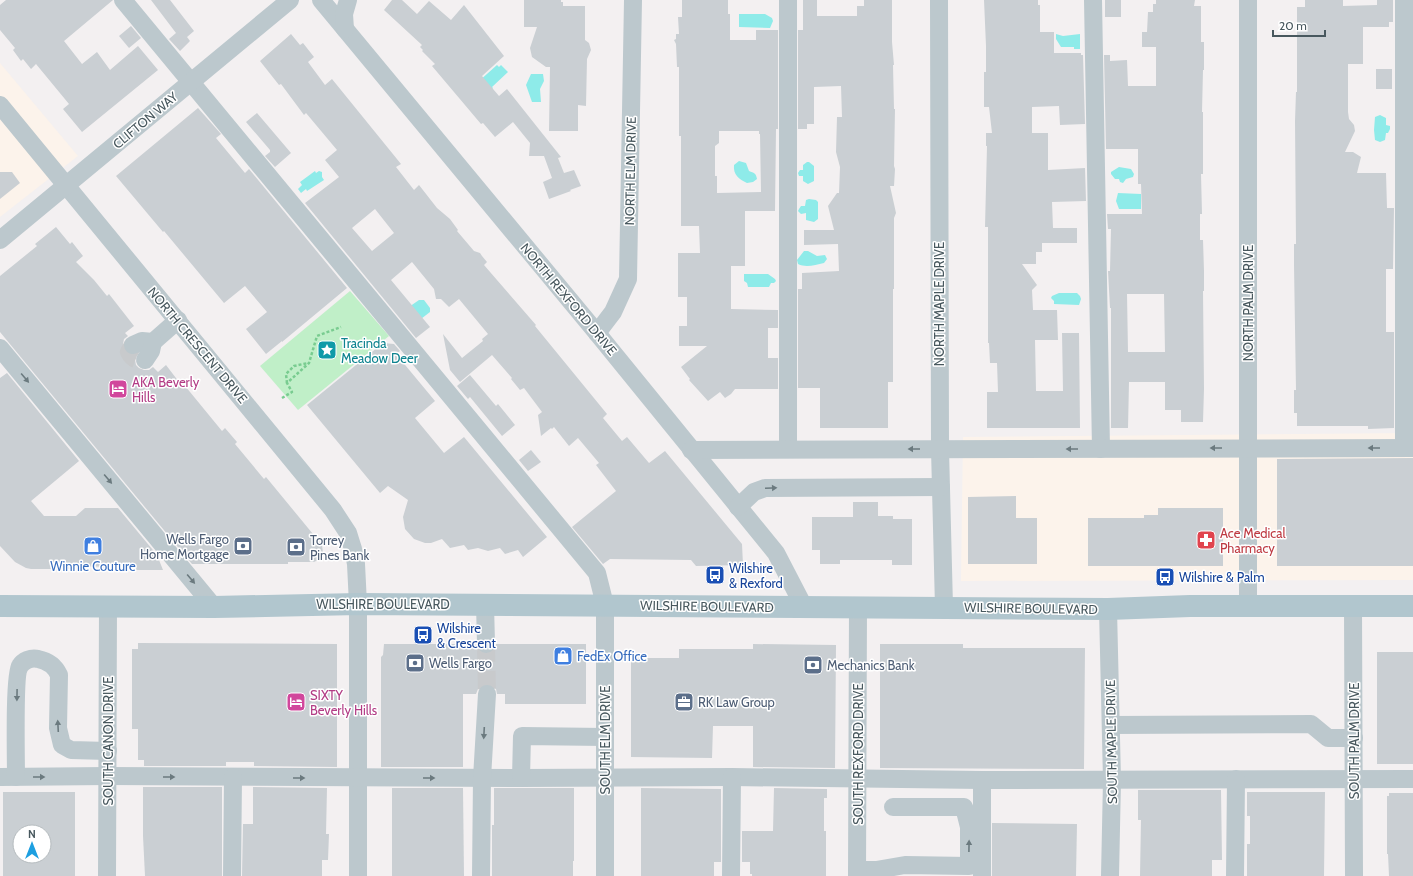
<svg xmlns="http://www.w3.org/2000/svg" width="1413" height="876" font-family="Cabin,sans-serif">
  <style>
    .commercial { fill: #fcf3eb }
    .green { fill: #c0efc8 }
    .water { fill: #8eebe9 }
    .building { fill: #cacfd3; fill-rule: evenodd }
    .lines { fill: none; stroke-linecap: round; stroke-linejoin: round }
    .minor-tunnel { stroke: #c8cacc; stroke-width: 18; stroke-dasharray: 18 9; stroke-linecap: butt }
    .path { stroke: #79cc90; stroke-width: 2.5; stroke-dasharray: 3 2; stroke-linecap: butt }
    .minor { stroke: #bcc8cd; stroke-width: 18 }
    .major { stroke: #b1c6ce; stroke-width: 22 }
    .oneway { fill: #6b7a7f }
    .labels { text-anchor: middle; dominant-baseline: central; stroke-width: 3; stroke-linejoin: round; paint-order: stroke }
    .street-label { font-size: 13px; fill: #48585e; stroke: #fff }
    .culture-label { font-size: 13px; fill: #0d838f; stroke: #fff; text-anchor: start }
    .hotel-label { font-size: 13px; fill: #b23c85; stroke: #fff; text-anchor: start }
    .health-label { font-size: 13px; fill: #be3a42; stroke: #fff; text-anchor: start }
    .service-label { font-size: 13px; fill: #4e5e75; stroke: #fff; text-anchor: start }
    .shop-label { font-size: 13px; fill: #366cbe; stroke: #fff }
    .transit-label { font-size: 13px; fill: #164399; stroke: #fff; text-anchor: start }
  </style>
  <rect width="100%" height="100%" fill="#f3f0f1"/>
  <!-- commercial -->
  <g class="commercial">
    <path d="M0,63L78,156L0,217Z"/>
    <path d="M1413,433V580L961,581L963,437Z"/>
  </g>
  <!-- green -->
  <path class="green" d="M350,291L389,336L298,410L260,366Z"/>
  <!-- water -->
  <g class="water">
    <path d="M739,14H765L772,18L773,21L770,28L739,27Z"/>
    <path d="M1056,34L1063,36L1080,34V49H1074V47H1061L1056,39Z"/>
    <path d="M497,65L499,67L501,65L508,72L492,87L493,88L489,92L478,82Z"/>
    <path d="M531,74H543L544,81L540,89L541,102H532L526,85Z"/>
    <path d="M1380,115L1386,118V125L1390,126V129L1388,133H1386L1385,140L1380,142L1375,140L1374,130L1375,117Z"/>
    <path d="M739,161L746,163L749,171C754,173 756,173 757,179L753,182L747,183C739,179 733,175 734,165Z"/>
    <path d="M807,162H809L814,166V181L808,184L803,181V176H799L798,173L800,170H803V165Z"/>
    <path d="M1119,167L1131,169L1134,174L1133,177L1126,179L1123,183L1120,182L1119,179H1115L1111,174V172Z"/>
    <path d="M315,171L316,173L319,171L322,172V177L324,180L307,191L306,189L301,193L298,189L302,185L300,182Z"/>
    <path d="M1118,193L1141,194V209H1119L1116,201Z"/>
    <path d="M809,199L816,200L818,202V219L814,222L806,220V213L801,214L798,211L799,209L801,206H805L806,200Z"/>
    <path d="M804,251H808L817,256L825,255L827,259L824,263C815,265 806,268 798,264L797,260Z"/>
    <path d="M744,274H768L775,279L776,281L774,283H771L769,287H748L747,283L744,281Z"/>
    <path d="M1077,293L1080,296L1081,299L1079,305L1054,304V301L1051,298L1052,296L1059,293Z"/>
    <path d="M419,300H424L430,308V312L417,322L406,309Z"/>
  </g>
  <!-- building -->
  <g class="building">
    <path d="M6,0H113L64,41L82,64L97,52L110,70L138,46L158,70L82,132L63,109L69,104L36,64L31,69L23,59L21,61L13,50L15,48L0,30V5Z"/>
    <path d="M151,0H170L194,31L187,37L190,41L180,51L169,39L176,33Z"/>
    <path d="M392,0H402L417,14L429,1L451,20L464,5L504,56L482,76L499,96L507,89L561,157L558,158L564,173L574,170L581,186L570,190L571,191L549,199L543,182L552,178L544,156H529L530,143L513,122L495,137L483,123L481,124L432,66L435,64L422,51L423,50L420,47L422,45L384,10Z"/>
    <path d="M524,0H561V2H563V6H585V40L589,43L591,50L587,59L586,106L578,105V131H549L550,67H546L532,57L530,48L537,27H524Z"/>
    <path d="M682,0H728V14H730V40H756V30H778V129H776L775,211H745V266H731V309L778,310V328H768V358H778V389H735L731,394L725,398L720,392L708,401L689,380L690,379L681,367L707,346H679V326H687V297H678V253H700L699,226H681V136H679V67H677L676,44L674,40L676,39V34H679L678,17H682ZM719,131H759V134H760L761,192L717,193V176H715V146L719,143Z"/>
    <path d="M803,0H817V16H857V6H864V0H892V42L894,65H893L894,109H895L894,166L895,169L894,186H890L896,213L894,218V289H893V382H888V428H820V388H798V289H802V273L839,271L838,244L804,245V230H834L828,206L837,193H839L840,167L836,152L837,117H842L841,86L814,87V124H807V129H798V30H803Z"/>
    <path d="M984,0H1038V5H1040V32H1054V53H1081V55H1083L1085,124L1060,125L1059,106L1032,107V133H1048V170L1085,168L1086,201L1052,202L1053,228H1077V243H1042V252H1036V264H1022L1037,285L1032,290L1033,310H1057L1058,340H1035L1036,391H1063L1062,333H1079L1080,428H987V392H998L997,363H990L989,343H988V227H985L987,146H986V133H992L989,107H984V72H986V46Z"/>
    <rect x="1105" y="0" width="16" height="17"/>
    <path d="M1156,0H1195L1194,6H1201V42H1204V70H1203L1202,112H1203V174H1201L1202,214H1200V240H1203L1204,271V291H1203L1204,389L1203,422H1181V410H1165V382H1129L1128,428H1111V308H1110L1108,271H1110L1111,229H1108L1107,214H1142L1141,184H1138V149H1106L1104,55H1110V61L1127,60L1128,86H1156V47H1142V32H1147L1148,12H1153V4H1156ZM1127,294H1164L1165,352H1128Z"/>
    <path d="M1305,0H1343V6L1377,5V0H1393V22H1389V27H1363V64H1348V112L1349,119L1354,125L1355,131L1345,152H1353L1361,157L1357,173H1386L1387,208H1394L1393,269H1386V332H1394V428L1368,429V426H1297V413H1294V390H1296L1294,265V244H1296L1295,121L1296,92H1297V7H1305Z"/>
    <path d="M131,26L141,38L129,48L119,36Z"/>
    <path d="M291,34L300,45L303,43L314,57L308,62L325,85L332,79L401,164L396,167L414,190L419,185L437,208L450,219L458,230L457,231L474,251L480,253L482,256L487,262L484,265L536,325L535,326L607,414L603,418L622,441L627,437L649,463L665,451L742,544L743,565L696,566L691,560L610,559L603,564L572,527L616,491L596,465L599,463L578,438L569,446L554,427L552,429L551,428L541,436L538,415L542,412L524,388L520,390L511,379L512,378L492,355L460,382L450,370L443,334L462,358L483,341L482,339L488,334L459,299L449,307L441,299H436L434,289L412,262L391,280L430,327L416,338L305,203L339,177L325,160L337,150L306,113L304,115L281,84L279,85L260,61ZM375,209L394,233L372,251L352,228Z"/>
    <rect x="1376" y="69" width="16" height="20"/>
    <path d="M198,108L221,134L216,138L245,173L249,169L347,288L282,342V341L266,354L246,329L267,312L245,286L224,303L164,231L163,232L116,176Z"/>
    <path d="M257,113L291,153L275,167L265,156L270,152V150L246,122Z"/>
    <path d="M0,172H12L20,183L0,199Z"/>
    <path d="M56,227L70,244L72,242L83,256L76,262L94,280L107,296L109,294L134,326L125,333L128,336L124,339L123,344V349L127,353L132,355H136L135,360L136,365L139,368L144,370H149L153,367L158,372L166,365L179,382L181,381L222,431L225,428L237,442L235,444L264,479L266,477L322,545L323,553L320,559L314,562H288V564H192L0,332V276L37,246L35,244Z"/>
    <path d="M383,343L394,344L400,351L396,354L435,401L415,418L444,453L464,437L547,537L523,557L518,550L505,554L500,548L488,551L478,548L468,550L464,545L450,548L442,539L431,543H425L414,539L405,529L403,517L408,500L388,486L380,493L307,405Z"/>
    <path d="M7,373L79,461L31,501L44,516H76L85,508H118L157,555L163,570H129V566L72,567V569H31L26,568L15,562L0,546V378Z"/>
    <path d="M470,375L496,406L498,404L515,425L502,436L470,397L468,399L457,386Z"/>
    <path d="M531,450L541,462L528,471L519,460Z"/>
    <path d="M1413,458V566H1277V459Z"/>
    <path d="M1016,496V518H1037V564H968V497Z"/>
    <path d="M853,502H878V516H893V519H912V565H892V560H840V564H820V550H812V517H853Z"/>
    <path d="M1158,508H1223V566H1088V518H1144V515H1158Z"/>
    <path d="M138,643L337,644V767L254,766V762H226V766H144V760H138V729H132V649H138Z"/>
    <path d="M384,644H475L477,650L481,653L486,654L492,653L495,649L496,644H586V704H505V694H497L496,689L492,685L488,684H483L478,689L476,694H463V767H381V657L383,655Z"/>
    <path d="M753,644L836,645L835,768L753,767V726H713L712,758L631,757V658H679V649H753Z"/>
    <path d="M880,644H963V648H1085L1084,769L880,768Z"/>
    <rect x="1377" y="652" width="36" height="112"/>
    <path d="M143,787H222V876H145L143,836Z"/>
    <path d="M253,787L327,788L326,834H329L328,860H322V876H242L243,824H253Z"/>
    <path d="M392,788H463L464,876H392Z"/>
    <path d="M494,788H574V861H573V876H492V825H494Z"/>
    <path d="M641,788L721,789V862H714V876H641Z"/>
    <path d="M774,788L827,789V798H824V831H826V876H752V874H750V862H742V831H773Z"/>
    <path d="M1138,790H1221L1222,860H1212V876H1140L1141,820H1138Z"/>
    <path d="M3,792H75V876H3ZM20,832H44V856H20Z"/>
    <path d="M1247,792H1325L1324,876H1247V844H1250V816H1247Z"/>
    <path d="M1389,793H1413V876H1389L1388,854H1387V796H1389Z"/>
    <path d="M992,823L1077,824L1076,876H992Z"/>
  </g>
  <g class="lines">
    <!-- minor-tunnel -->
    <g class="minor-tunnel">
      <path d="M133,345L129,352C133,360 137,360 145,360"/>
      <path d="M486,644L487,694"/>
    </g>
    <!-- path -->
    <g class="path">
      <path d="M287,383L286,374L294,366L308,363"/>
      <path d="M282,398L292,392L287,383L309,363L317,336L341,327"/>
    </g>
    <!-- minor -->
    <g class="minor">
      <path d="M123,0L597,573L605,605V876"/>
      <path d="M321,0L597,333L776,553L804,607"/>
      <path d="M788,0V449"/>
      <path d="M939,0L940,449L944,607"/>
      <path d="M1093,0L1101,449"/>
      <path d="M1248,0V606"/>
      <path d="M1404,0V448"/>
      <path d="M345,29L344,14L348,0"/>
      <path d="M0,105L333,510L348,533L353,549L356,564L358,604V876"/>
      <path d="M0,240L290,0"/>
      <path d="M597,333L613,312L628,279L633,0"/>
      <path d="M133,345L142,341L153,342L178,320"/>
      <path d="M0,348L214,607"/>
      <path d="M145,360L151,351L153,342"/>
      <path d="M691,450L1413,448"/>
      <path d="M738,507L754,492L765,488L941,487"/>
      <path d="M485,604L486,644"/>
      <path d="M1353,606L1354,876"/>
      <path d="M1108,609L1112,780L1110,876"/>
      <path d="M1111,725L1311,724L1328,738H1354"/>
      <path d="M0,777L108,776L521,778L732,777L982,780L1413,779"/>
      <path d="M16,777C16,761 14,674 20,666C23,661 31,657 38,659C48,661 55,666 59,675L58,728L62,745L71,750L108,751"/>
      <path d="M521,778L522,736L605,737"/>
      <path d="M857,870H876L905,865L969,866V827L964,807H893"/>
      <path d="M107,876L108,606"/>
      <path d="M232,876L233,777"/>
      <path d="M481,876L482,778L487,694"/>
      <path d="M731,876L732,777"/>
      <path d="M857,876L858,607"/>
      <path d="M982,876V780"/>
      <path d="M1235,876L1236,779"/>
    </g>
    <!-- major -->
    <path class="major" d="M0,606L214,607L358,604L1108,609L1190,606H1413"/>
  </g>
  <!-- one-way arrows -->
  <defs><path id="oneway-solid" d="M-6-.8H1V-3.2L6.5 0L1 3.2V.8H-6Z"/></defs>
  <g class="oneway">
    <use href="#oneway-solid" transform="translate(25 378) rotate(50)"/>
    <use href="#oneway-solid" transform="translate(1216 448) rotate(180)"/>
    <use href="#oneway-solid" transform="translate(1374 448) rotate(180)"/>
    <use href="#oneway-solid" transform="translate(914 449) rotate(180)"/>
    <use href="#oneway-solid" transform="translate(1072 449) rotate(180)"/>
    <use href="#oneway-solid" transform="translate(108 479) rotate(50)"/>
    <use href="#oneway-solid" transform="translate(771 488) rotate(-3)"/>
    <use href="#oneway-solid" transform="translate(191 579) rotate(50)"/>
    <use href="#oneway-solid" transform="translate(17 695) rotate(91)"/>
    <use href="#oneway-solid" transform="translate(58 726) rotate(-93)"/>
    <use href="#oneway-solid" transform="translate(484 733) rotate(93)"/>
    <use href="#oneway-solid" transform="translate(39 777)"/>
    <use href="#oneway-solid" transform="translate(169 777)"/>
    <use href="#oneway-solid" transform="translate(299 778)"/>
    <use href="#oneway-solid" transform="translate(429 778)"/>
    <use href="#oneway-solid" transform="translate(969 846) rotate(-89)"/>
  </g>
  <!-- icons -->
  <defs>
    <g id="sight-square" transform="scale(1)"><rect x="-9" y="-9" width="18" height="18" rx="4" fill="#0f9aa8" stroke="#fff"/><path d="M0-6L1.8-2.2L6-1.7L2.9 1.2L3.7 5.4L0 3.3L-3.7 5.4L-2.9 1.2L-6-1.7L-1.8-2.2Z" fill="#fff"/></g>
    <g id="hotel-square" transform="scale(1)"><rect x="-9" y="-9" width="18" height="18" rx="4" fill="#d1479c" stroke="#fff"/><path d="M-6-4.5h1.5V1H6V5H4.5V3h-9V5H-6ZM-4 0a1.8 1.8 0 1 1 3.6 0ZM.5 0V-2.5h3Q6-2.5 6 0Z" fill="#fff"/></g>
    <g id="pharmacy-square" transform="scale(1)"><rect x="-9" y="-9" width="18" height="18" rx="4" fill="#e0444e" stroke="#fff"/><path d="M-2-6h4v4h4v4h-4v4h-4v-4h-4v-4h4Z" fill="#fff"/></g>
    <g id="shop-square" transform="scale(1)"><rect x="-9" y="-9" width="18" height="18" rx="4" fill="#3f7fe0" stroke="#fff"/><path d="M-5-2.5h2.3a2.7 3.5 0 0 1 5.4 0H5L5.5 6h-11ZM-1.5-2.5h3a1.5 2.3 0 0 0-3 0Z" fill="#fff"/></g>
    <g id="bank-square" transform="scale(1)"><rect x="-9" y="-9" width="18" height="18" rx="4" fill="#5c6f8a" stroke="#fff"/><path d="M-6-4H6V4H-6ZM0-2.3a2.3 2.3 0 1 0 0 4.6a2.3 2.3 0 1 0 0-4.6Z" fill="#fff"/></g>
    <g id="bus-square" transform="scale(1)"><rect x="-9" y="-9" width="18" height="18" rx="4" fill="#1a4fb4" stroke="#fff"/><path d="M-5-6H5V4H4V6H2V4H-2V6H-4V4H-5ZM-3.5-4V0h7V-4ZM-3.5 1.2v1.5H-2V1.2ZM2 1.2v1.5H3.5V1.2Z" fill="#fff"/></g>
    <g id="office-square" transform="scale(1)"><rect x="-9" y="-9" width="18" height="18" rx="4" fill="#5c6f8a" stroke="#fff"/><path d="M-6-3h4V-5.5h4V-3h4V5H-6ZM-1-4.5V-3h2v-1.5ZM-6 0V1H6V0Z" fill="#fff"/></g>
  </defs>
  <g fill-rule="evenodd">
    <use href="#sight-square" x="327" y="350"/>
    <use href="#hotel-square" x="118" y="389"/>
    <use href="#pharmacy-square" x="1206" y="540"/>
    <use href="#shop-square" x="93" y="546"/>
    <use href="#bank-square" x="243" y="546"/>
    <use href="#bank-square" x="296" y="547"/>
    <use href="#bus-square" x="715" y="575"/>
    <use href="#bus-square" x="1165" y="577"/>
    <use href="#bus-square" x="423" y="635"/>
    <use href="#shop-square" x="563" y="656"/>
    <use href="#bank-square" x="415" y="663"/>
    <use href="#bank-square" x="813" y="665"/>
    <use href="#hotel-square" x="296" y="702"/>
    <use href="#office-square" x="684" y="702"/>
  </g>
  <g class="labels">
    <!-- street labels -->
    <g class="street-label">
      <text transform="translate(145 120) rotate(-40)">CLIFTON WAY</text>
      <text transform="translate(630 171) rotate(-89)">NORTH ELM DRIVE</text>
      <text transform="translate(569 299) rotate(50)">NORTH REXFORD DRIVE</text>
      <text transform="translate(1248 303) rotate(-90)">NORTH PALM DRIVE</text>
      <text transform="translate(939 304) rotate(-90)">NORTH MAPLE DRIVE</text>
      <text transform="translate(198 345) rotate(50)">NORTH CRESCENT DRIVE</text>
      <text x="383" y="604">WILSHIRE BOULEVARD</text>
      <text transform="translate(707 606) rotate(1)">WILSHIRE BOULEVARD</text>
      <text transform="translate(1031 608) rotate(1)">WILSHIRE BOULEVARD</text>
      <text transform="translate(605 740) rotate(-90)">SOUTH ELM DRIVE</text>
      <text transform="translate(108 741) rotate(-90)">SOUTH CANON DRIVE</text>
      <text transform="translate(1354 741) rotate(-90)">SOUTH PALM DRIVE</text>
      <text transform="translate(1111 742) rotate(-91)">SOUTH MAPLE DRIVE</text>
      <text transform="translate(858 754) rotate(-90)">SOUTH REXFORD DRIVE</text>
    </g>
    <!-- culture labels -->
    <g class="culture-label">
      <text x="341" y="343">Tracinda<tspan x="341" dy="15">Meadow Deer</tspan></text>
    </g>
    <!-- hotel labels -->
    <g class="hotel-label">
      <text x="132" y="382">AKA Beverly<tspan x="132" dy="15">Hills</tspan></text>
      <text x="310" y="695">SIXTY<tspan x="310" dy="15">Beverly Hills</tspan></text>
    </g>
    <!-- health labels -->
    <g class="health-label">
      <text x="1220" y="533">Ace Medical<tspan x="1220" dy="15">Pharmacy</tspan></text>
    </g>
    <!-- service labels -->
    <g class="service-label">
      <text x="229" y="539" text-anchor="end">Wells Fargo<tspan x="229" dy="15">Home Mortgage</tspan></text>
      <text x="310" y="540">Torrey<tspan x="310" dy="15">Pines Bank</tspan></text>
      <text x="429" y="663">Wells Fargo</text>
      <text x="827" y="665">Mechanics Bank</text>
      <text x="698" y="702">RK Law Group</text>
    </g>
    <!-- shop labels -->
    <g class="shop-label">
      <text x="93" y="566">Winnie Couture</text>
      <text x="577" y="656" text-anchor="start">FedEx Office</text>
    </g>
    <!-- transit labels -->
    <g class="transit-label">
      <text x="729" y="568">Wilshire<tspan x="729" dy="15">&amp; Rexford</tspan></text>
      <text x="1179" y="577">Wilshire &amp; Palm</text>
      <text x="437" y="628">Wilshire<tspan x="437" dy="15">&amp; Crescent</tspan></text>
    </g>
  </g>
  <!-- north arrow -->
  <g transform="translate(32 844)"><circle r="19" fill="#ffffff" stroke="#b6bcbf"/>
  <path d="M0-3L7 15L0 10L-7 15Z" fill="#1d9fe0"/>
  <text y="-6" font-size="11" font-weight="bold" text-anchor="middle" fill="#48585e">N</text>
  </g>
  <!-- scale -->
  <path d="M1273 30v6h52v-6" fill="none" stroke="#48585e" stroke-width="2"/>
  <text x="1279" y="30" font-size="12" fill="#48585e" stroke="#ffffff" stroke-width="3" paint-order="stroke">20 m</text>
</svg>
